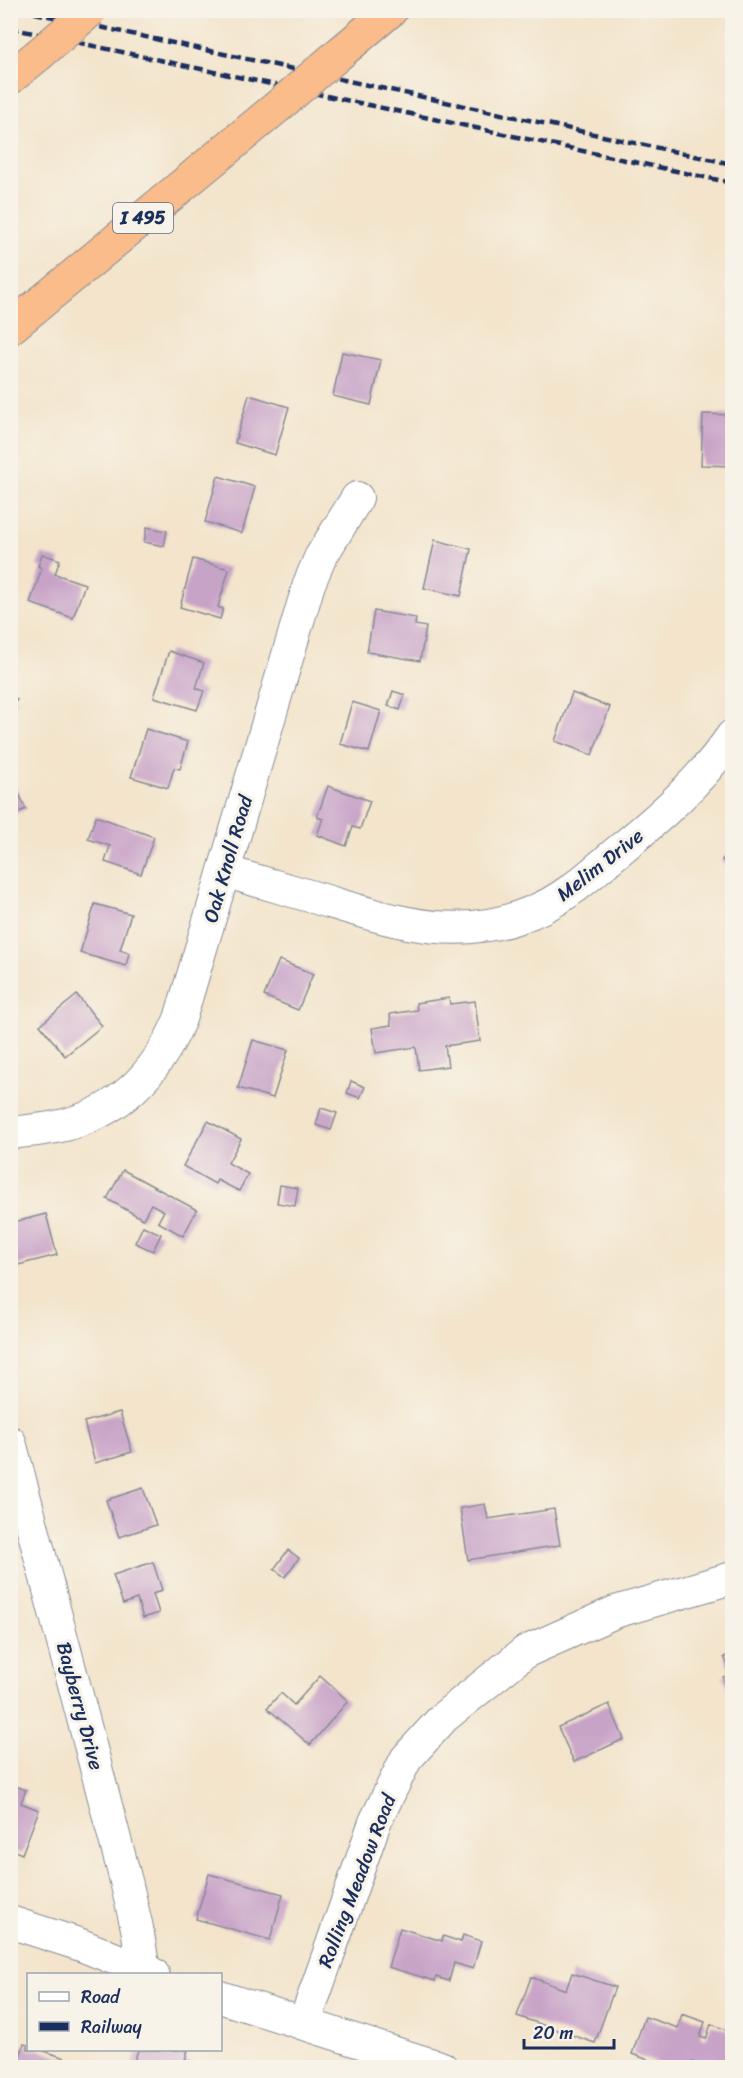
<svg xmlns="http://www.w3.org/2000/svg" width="743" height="2078" font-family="Sriracha,sans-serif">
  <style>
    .building { fill: #c8a3c8 }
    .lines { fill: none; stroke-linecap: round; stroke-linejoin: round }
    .minor-casing { stroke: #878a94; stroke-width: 34 }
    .motorway-casing { stroke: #878a94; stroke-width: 35 }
    .minor { stroke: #fff; stroke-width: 32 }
    .motorway { stroke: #f9bc8a; stroke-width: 33 }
    .rail { stroke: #1b2f5e; stroke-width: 4.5; stroke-dasharray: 9 4.5; stroke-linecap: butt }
    .motorway-bridge-casing { stroke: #878a94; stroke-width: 35; stroke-linecap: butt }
    .motorway-bridge { stroke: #f9bc8a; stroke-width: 33 }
    .labels { text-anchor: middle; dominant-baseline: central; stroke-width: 6; stroke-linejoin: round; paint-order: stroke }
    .shield { fill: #f7f3e8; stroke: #5d6a87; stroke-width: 1.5 }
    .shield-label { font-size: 18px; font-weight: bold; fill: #1b2f5e }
    .street-label { font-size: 20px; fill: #1b2f5e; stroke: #f7f3e8 }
  </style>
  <rect width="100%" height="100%" fill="#f7f3e8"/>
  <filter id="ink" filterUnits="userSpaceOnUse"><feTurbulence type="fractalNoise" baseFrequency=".0167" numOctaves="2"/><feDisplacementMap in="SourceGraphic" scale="12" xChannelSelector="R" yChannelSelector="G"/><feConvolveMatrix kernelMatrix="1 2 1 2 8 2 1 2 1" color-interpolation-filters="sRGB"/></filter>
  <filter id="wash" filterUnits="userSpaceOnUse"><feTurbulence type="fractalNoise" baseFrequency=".008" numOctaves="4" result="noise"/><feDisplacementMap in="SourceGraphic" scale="24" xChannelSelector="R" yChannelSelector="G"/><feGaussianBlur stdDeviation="1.35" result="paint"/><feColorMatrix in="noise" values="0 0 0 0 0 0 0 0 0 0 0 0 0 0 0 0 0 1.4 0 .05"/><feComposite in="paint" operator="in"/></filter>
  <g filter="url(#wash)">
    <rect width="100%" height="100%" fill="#f3e4cb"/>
    <g id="blocks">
      <!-- building -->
      <g class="building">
        <path d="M342,352L381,360L371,405L333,396Z"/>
        <path d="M249,395L289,407L275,455L235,443Z"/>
        <path d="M703,414L732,415V466L701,465Z"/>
        <path d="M218,476L255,487L242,533L205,522Z"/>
        <path d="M147,527L167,531L164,546L144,542Z"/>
        <path d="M435,540L471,549L461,596L424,588Z"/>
        <path d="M42,554L60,560L55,574L85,584L73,618L30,603L42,568L38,566Z"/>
        <path d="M193,559L229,569L218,607L223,609L220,619L180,607Z"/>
        <path d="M374,611L416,618L415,625L426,627L420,661L367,652Z"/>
        <path d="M169,651L204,663L196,688L204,691L197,710L154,697Z"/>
        <path d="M393,691L405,695L400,710L388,706Z"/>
        <path d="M572,693L610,707L592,755L555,741Z"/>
        <path d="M10,695L17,700L10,708Z"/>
        <path d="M352,702L381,711L369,752L340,744Z"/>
        <path d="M146,729L188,742L180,769L174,768L168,788L131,777Z"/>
        <path d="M13,781L26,809L10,816V782Z"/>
        <path d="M328,786L370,801L360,829L353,827L346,846L317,835L323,819L317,817Z"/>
        <path d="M96,816L154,837L141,874L105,862L110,846L88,839Z"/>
        <path d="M732,850V871L722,860Z"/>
        <path d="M95,904L131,914L120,950L129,953L126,966L80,953Z"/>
        <path d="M279,960L313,974L298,1010L264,996Z"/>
        <path d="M77,995L102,1026L65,1056L40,1025Z"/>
        <path d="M449,998L450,1004L475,1001L480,1041L445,1046L448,1066L419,1070L416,1047L376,1053L372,1028L391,1025L390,1014L417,1010L416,1003Z"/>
        <path d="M253,1040L288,1050L273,1098L238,1088Z"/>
        <path d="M351,1081L365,1087L360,1098L347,1093Z"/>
        <path d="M321,1108L337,1113L331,1130L316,1125Z"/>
        <path d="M208,1121L241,1139L228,1163L248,1174L239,1191L217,1180L215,1184L183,1166Z"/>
        <path d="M123,1170L197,1210L183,1236L158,1222L164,1211L151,1204L143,1219L107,1199Z"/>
        <path d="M280,1185L298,1188L295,1206L277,1203Z"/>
        <path d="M46,1214L57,1255L18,1265L10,1237V1223Z"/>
        <path d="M143,1226L161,1234L153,1251L135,1243Z"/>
        <path d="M120,1412L132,1452L95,1463L84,1422Z"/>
        <path d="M143,1488L156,1525L119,1537L106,1500Z"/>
        <path d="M485,1504L488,1519L554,1509L560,1545L468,1560L460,1508Z"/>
        <path d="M288,1550L299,1558L285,1577L274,1569Z"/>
        <path d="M153,1562L162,1590L153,1594L159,1613L143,1618L137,1599L123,1604L113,1575Z"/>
        <path d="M732,1653V1693L731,1694L723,1677L732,1673L724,1657Z"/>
        <path d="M320,1676L348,1701L310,1745L267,1708L281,1693L294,1705Z"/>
        <path d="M609,1704L624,1739L574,1762L558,1727Z"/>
        <path d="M10,1784L26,1790L21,1803L39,1810L22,1854L10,1849Z"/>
        <path d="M209,1874L283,1894L270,1940L196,1919Z"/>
        <path d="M400,1928L442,1941L443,1936L461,1942L463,1935L481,1941L473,1969L454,1963L449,1981L436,1977L435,1981L388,1967Z"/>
        <path d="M572,1973L615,1987L595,2043L517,2016L531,1977L566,1990Z"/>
        <path d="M682,2014L705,2022L700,2037L706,2039L711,2024L732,2032V2068H709L692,2062L690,2068H671L632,2054L645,2017L678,2028Z"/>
        <path d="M24,2044L28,2045V2050H41L65,2058L62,2068H16Z"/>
        <path d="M138,2050H188L185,2060L205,2068H132Z"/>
      </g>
    </g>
  </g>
  <g filter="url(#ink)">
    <use href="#blocks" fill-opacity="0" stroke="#878a94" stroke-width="1.5"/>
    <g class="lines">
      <!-- minor casing -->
      <g class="minor-casing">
        <g id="minor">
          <path d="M224,871C260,882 297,892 333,903C402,924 462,942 532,912C565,899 591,874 617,852C659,818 701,781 732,736"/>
          <path d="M10,1133C26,1131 41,1130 56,1127C117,1115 157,1074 180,1019L309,584L320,558L357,498"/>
          <path d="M10,1442L126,1881L137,1928L144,1971"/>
          <path d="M10,1922L81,1945L153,1974"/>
          <path d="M220,1997L442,2068"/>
          <path d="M304,2024L375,1822L406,1759L444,1717L525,1652L615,1612L732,1578"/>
        </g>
      </g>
      <!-- motorway casing -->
      <g class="motorway-casing">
        <g id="motorway">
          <path d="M340,53L391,10"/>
          <path d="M10,78L37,56"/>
          <path d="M10,328L276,108"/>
        </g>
      </g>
      <!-- minor -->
      <use href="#minor" class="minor"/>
      <!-- motorway -->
      <use href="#motorway" class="motorway"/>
      <!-- rail -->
      <g class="rail">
        <path d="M21,10L732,164"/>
        <path d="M10,28L732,183"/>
      </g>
      <!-- motorway-bridge casing -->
      <g class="motorway-bridge-casing">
        <g id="motorway-bridge">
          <path d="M37,56L91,10"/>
          <path d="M276,108L340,53"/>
        </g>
      </g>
      <!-- motorway-bridge -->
      <use href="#motorway-bridge" class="motorway-bridge"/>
    </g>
  </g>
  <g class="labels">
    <!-- shield labels -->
    <rect class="shield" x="113" y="203" width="60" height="30" rx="4.5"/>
    <g class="shield-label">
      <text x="143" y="218">I 495</text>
    </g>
    <!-- street labels -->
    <g class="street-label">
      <text transform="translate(228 859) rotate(-74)">Oak Knoll Road</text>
      <text transform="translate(600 865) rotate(-38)">Melim Drive</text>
      <text transform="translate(80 1706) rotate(75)">Bayberry Drive</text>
      <text transform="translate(357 1881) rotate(-69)">Rolling Meadow Road</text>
    </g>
  </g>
  <!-- margin -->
  <rect width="743" height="2078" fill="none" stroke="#f7f3e8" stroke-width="36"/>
  <!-- legend -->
  <rect x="27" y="1973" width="195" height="78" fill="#f7f3e8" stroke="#9fa5b1" stroke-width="1.5"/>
  <rect x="39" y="1992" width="30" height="9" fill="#ffffff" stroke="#9fa5b1" stroke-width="1.5"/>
  <text x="81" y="2003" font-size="18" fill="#1b2f5e">Road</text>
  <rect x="39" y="2022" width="30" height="9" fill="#1b2f5e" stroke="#9fa5b1" stroke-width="1.5"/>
  <text x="81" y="2033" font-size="18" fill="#1b2f5e">Railway</text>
  <!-- scale -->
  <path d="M524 2039v9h90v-9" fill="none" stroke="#1b2f5e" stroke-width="3"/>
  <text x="533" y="2039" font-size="18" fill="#1b2f5e" stroke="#f7f3e8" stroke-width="4.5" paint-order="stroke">20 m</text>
</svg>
